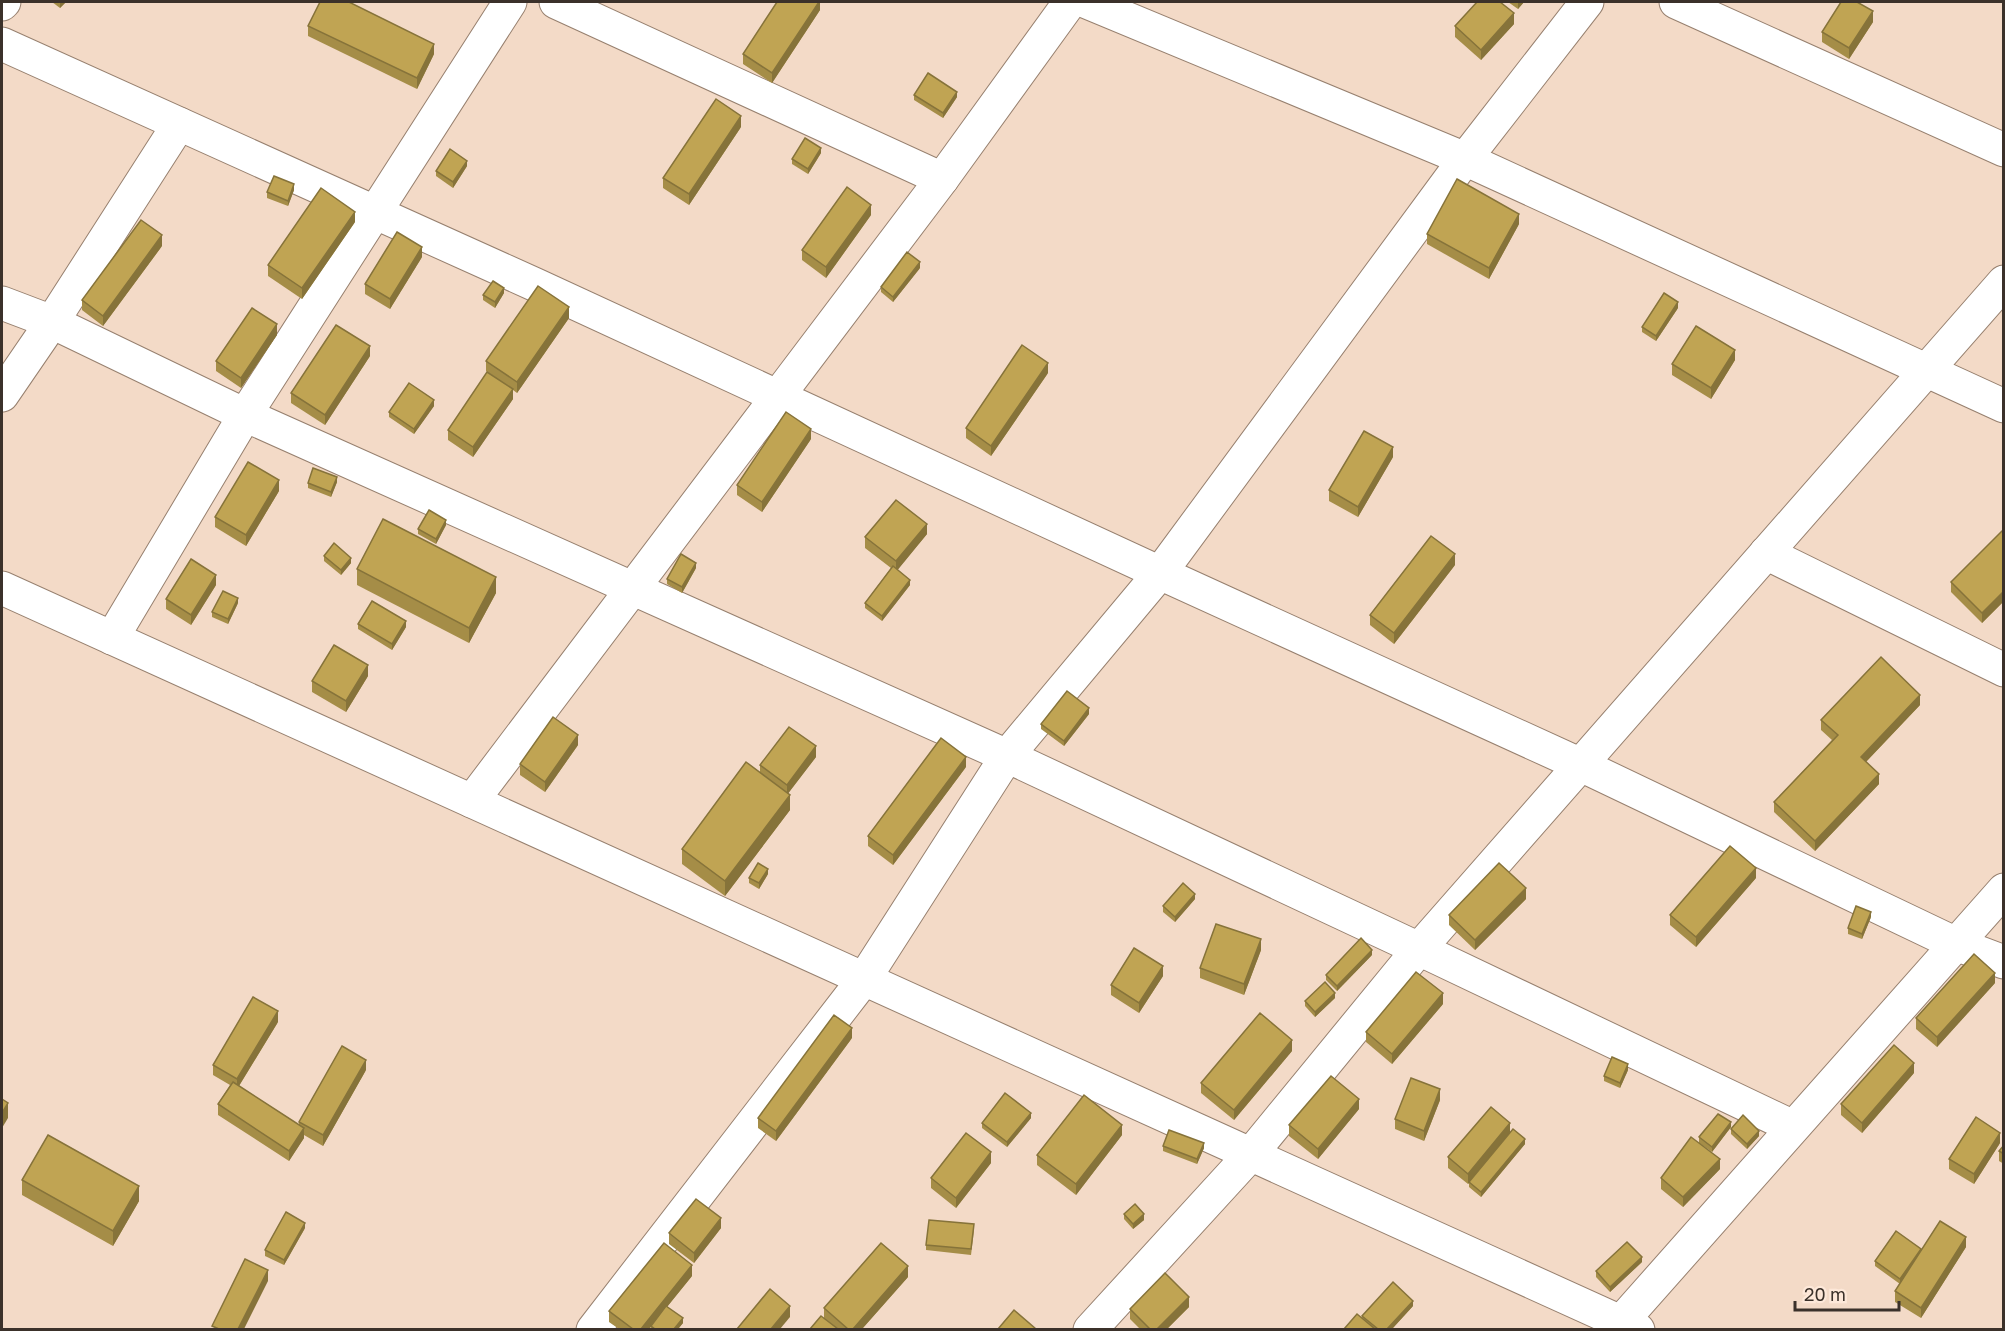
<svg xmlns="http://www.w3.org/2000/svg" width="2005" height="1331" font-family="'Golos Text',sans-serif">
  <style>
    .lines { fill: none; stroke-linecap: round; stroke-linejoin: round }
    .minor-casing { stroke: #97806f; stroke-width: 35 }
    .minor { stroke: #fff; stroke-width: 33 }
    .wall { fill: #a58d47 }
    .shaded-wall { fill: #86733a }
    .building { fill: #c0a453; stroke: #86733a; stroke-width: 1.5 }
  </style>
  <rect width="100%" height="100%" fill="#f3dac7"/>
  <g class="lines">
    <!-- minor casing -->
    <g class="minor-casing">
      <g id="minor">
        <path d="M556,2L942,179"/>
        <path d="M1087,2L1465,159L2004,406"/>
        <path d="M1676,2L2004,150"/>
        <path d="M2,4L4,2"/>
        <path d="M2,44L536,285L1160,573L1581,765L1956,944L2004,962"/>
        <path d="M2,303L52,322L245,415L1007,756L1419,949L1793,1127"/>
        <path d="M2,395L52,322L179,124"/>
        <path d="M1766,553L2004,670"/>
        <path d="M2,588L1638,1330"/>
        <path d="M112,638L245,415L510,2"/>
        <path d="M472,801L942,179L1070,2"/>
        <path d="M593,1330L864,979L1007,756L1160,573L1465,159L1587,2"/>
        <path d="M1090,1330L1251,1154L1419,949L2004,282"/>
        <path d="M1614,1330L2004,890"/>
      </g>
    </g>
    <!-- minor -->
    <use href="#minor" class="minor"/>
  </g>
  <!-- wall -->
  <g class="wall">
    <path d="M52,2H66L60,8Z"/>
    <path d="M820,2V10L772,83L743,64V54Z"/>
    <path d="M1508,2H1524L1518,9Z"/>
    <path d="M1873,22L1849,59L1822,42V32Z"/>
    <path d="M1514,24L1481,60L1455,37V26Z"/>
    <path d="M308,26L434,54L417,89L308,36Z"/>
    <path d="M914,95L957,97L943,118L914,100Z"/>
    <path d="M741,127L689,205L663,188V178Z"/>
    <path d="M821,153L808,174L792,164V159Z"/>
    <path d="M467,166L453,188L436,176V171Z"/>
    <path d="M294,190L288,206L267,198V192Z"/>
    <path d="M871,215L826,278L802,260V250Z"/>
    <path d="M355,222L302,299L268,276V265Z"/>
    <path d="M1519,224L1489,279L1427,244V234Z"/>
    <path d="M162,246L103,326L82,310V300Z"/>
    <path d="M422,257L390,309L365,294V284Z"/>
    <path d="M920,268L893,302L881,292V287Z"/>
    <path d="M504,293L495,308L483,300V295Z"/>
    <path d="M1678,308L1656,341L1642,332V327Z"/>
    <path d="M569,318L517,393L513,390V399L473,457L448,440V430L495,377L486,371V361Z"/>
    <path d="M277,335L241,388L216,371V361Z"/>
    <path d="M370,356L325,425L291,403V393Z"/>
    <path d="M1735,360L1711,399L1672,375V364Z"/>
    <path d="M1048,373L991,456L966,438V428Z"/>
    <path d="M434,406L414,434L389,417V412Z"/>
    <path d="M811,439L762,512L737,495V485Z"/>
    <path d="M1393,457L1358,517L1329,501V490Z"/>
    <path d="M337,482L331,497L308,488V483Z"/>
    <path d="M279,491L246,546L215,527V517Z"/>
    <path d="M446,525L436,544L418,534V529Z"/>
    <path d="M2004,529V601L1982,623L1951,592V582Z"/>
    <path d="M927,534L897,570L910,585L882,621L865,608V603L891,568L865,548V537Z"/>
    <path d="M324,556L351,563L341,575L324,561Z"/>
    <path d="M1455,565L1394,644L1370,625V615Z"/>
    <path d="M696,568L682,593L667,584V579Z"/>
    <path d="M357,569L496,593L469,643L357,585Z"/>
    <path d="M216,585L191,625L166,609V599Z"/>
    <path d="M238,603L228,624L212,617V612Z"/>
    <path d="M358,624L406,627L392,650L358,629Z"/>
    <path d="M368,676L346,712L312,692V681Z"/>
    <path d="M1920,705L1866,762L1879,784L1815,851L1774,812V802L1832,740L1821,730V720Z"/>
    <path d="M1089,714L1064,746L1041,729V724Z"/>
    <path d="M578,745L545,792L520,775V764Z"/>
    <path d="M816,757L788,793L790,810L725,896L682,864V849L760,772V765Z"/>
    <path d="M966,767L893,865L868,846V836Z"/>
    <path d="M768,874L759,889L749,883V878Z"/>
    <path d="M1756,878L1696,947L1670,925V915Z"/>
    <path d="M1195,899L1175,922L1163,912V906Z"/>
    <path d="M1526,899L1475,950L1449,925V915Z"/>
    <path d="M1871,917L1862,939L1848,934V928Z"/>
    <path d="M1261,950L1244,995L1200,978V968Z"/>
    <path d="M1372,955L1337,991L1326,980V975Z"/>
    <path d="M1163,976L1139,1013L1111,995V985Z"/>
    <path d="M1995,983L1937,1047L1916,1029V1018Z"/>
    <path d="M1335,998L1315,1017L1305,1006V1001Z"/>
    <path d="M1443,1004L1392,1064L1366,1042V1032Z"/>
    <path d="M278,1022L239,1086L299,1125V1122L366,1070L323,1146L304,1135V1138L289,1161L218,1115V1104L230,1085L213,1075V1065Z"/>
    <path d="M852,1038L776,1141L758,1128V1118Z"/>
    <path d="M1292,1051L1234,1120L1201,1093V1083Z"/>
    <path d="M1628,1070L1620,1088L1604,1081V1076Z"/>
    <path d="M1914,1073L1862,1133L1841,1115V1104Z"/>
    <path d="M1440,1100L1424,1141L1395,1129V1119Z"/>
    <path d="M1359,1109L1318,1159L1289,1136V1125Z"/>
    <path d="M1031,1118L1007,1147L982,1128V1123Z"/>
    <path d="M1731,1127L1712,1152L1699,1143V1137Z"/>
    <path d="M1731,1129L1759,1136L1747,1149L1731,1134Z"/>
    <path d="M1510,1132L1525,1144L1481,1197L1469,1187V1183L1468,1184L1448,1168V1157Z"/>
    <path d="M1122,1135L1076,1195L1037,1165V1155Z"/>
    <path d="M2000,1143L1974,1184L1949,1169V1159Z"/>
    <path d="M2004,1145V1164L1999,1161V1151Z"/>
    <path d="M1163,1146L1204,1148L1197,1164L1163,1151Z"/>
    <path d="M991,1163L956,1208L931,1188V1178Z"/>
    <path d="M1720,1169L1683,1207L1661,1189V1178Z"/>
    <path d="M22,1180L139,1201L113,1246L22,1195Z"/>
    <path d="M1124,1214L1144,1220L1133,1229L1124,1219Z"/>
    <path d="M305,1228L284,1265L265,1256V1250Z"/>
    <path d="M721,1228L694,1263L669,1244V1233Z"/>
    <path d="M974,1230L971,1255L926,1250V1245Z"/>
    <path d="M1966,1247L1921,1318L1895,1302V1291L1900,1284L1875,1266V1261L1921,1250Z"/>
    <path d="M1642,1262L1610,1292L1596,1277V1271Z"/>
    <path d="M692,1276L667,1307L683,1323L678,1329H651V1327L649,1329H619L609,1322V1311Z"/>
    <path d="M908,1277L862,1329H810L824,1318V1308Z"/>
    <path d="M1413,1306L1392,1329H1344L1362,1318V1316Z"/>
    <path d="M1189,1307L1167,1329H1140L1130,1319V1309Z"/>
  </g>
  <!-- shaded-wall -->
  <g class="shaded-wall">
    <path d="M60,2H66L60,8Z"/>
    <path d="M819,2H820V10L772,83V73Z"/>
    <path d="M1518,2H1524L1518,9Z"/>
    <path d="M1873,11V22L1849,59V48Z"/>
    <path d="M1514,13V24L1481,60V50Z"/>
    <path d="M434,44V54L417,89V78Z"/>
    <path d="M957,92V97L943,118V113Z"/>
    <path d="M741,116V127L689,205V194Z"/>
    <path d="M821,148V153L808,174V169Z"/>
    <path d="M467,161V166L453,188V182Z"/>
    <path d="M294,184V190L288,206V201Z"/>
    <path d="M871,205V215L826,278V267Z"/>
    <path d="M355,212V222L302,299V288Z"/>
    <path d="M1519,214V224L1489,279V268Z"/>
    <path d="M162,235V246L103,326V316Z"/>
    <path d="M422,247V257L390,309V299Z"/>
    <path d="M920,262V268L893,302V297Z"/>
    <path d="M504,288V293L495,308V302Z"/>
    <path d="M1678,302V308L1656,341V336Z"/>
    <path d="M569,307V318L517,393V382Z"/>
    <path d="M277,324V335L241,388V378Z"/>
    <path d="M370,346V356L325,425V415Z"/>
    <path d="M1735,350V360L1711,399V388Z"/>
    <path d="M1048,363V373L991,456V446Z"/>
    <path d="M513,389V399L473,457V447Z"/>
    <path d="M434,400V406L414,434V429Z"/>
    <path d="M811,429V439L762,512V502Z"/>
    <path d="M1393,447V457L1358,517V507Z"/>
    <path d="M337,477V482L331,497V492Z"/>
    <path d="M279,480V491L246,546V535Z"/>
    <path d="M446,520V525L436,544V539Z"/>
    <path d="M927,524V534L896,572V561Z"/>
    <path d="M1455,554V565L1394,644V633Z"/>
    <path d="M351,558V563L341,575V570Z"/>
    <path d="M696,563V568L682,593V587Z"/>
    <path d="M216,575V585L191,625V615Z"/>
    <path d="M496,577V593L469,643V628Z"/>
    <path d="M910,580V585L882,621V616Z"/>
    <path d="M2004,591V601L1982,623V613Z"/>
    <path d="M238,598V603L228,624V619Z"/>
    <path d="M406,621V627L392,650V644Z"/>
    <path d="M368,665V676L346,712V701Z"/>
    <path d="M1920,695V705L1861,767V757Z"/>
    <path d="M1089,708V714L1064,746V741Z"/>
    <path d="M578,735V745L545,792V782Z"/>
    <path d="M816,746V757L787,795V785Z"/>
    <path d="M966,757V767L893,865V855Z"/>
    <path d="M1879,774V784L1815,851V841Z"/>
    <path d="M790,795V810L725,896V881Z"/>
    <path d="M1756,868V878L1696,947V937Z"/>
    <path d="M768,869V874L759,889V883Z"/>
    <path d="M1526,888V899L1475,950V940Z"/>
    <path d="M1195,894V899L1175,922V917Z"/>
    <path d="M1871,912V917L1862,939V934Z"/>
    <path d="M1261,939V950L1244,995V984Z"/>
    <path d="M1372,950V955L1337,991V986Z"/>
    <path d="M1163,966V976L1139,1013V1003Z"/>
    <path d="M1995,973V983L1937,1047V1037Z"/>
    <path d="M1335,993V998L1315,1017V1012Z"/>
    <path d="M1443,993V1004L1392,1064V1054Z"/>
    <path d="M278,1011V1022L237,1089V1079Z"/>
    <path d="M852,1028V1038L776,1141V1131Z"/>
    <path d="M1292,1040V1051L1234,1120V1110Z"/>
    <path d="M366,1060V1070L323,1146V1135Z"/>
    <path d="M1914,1063V1073L1862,1133V1123Z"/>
    <path d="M1628,1064V1070L1620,1088V1083Z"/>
    <path d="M1440,1089V1100L1424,1141V1131Z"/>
    <path d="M1359,1099V1109L1318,1159V1149Z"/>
    <path d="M8,1103V1118L2,1128V1113Z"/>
    <path d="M1031,1113V1118L1007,1147V1142Z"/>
    <path d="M1731,1122V1127L1712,1152V1147Z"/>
    <path d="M1510,1123V1134L1468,1184V1174Z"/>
    <path d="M1122,1125V1135L1076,1195V1184Z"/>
    <path d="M304,1128V1138L289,1161V1151Z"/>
    <path d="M1759,1131V1136L1747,1149V1144Z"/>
    <path d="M2000,1133V1143L1974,1184V1174Z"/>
    <path d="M1525,1139V1144L1481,1197V1192Z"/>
    <path d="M1204,1143V1148L1197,1164V1159Z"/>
    <path d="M991,1152V1163L956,1208V1198Z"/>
    <path d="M1720,1159V1169L1683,1207V1197Z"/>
    <path d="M139,1186V1201L113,1246V1231Z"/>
    <path d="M1144,1214V1220L1133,1229V1224Z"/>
    <path d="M721,1218V1228L694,1263V1253Z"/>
    <path d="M305,1223V1228L284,1265V1260Z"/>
    <path d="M1966,1237V1247L1921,1318V1308Z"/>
    <path d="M1921,1249V1254L1900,1284V1279Z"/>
    <path d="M1642,1257V1262L1610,1292V1287Z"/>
    <path d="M692,1265V1276L649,1329H641Z"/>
    <path d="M908,1266V1277L862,1329H853Z"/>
    <path d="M268,1270V1281L244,1329H238Z"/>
    <path d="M1189,1297V1307L1167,1329H1157Z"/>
    <path d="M1413,1301V1306L1392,1329H1387Z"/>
    <path d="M790,1306V1317L780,1329H771Z"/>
    <path d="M683,1318V1323L678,1329H674Z"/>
  </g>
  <!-- building -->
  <g class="building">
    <path d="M320,2H349L434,44L417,78L308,26Z"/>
    <path d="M777,2H819L772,73L743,54Z"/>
    <path d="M1477,2H1500L1514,13L1481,50L1455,26Z"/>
    <path d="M1841,2H1857L1873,11L1849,48L1822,32Z"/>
    <path d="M928,73L957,92L943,113L914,95Z"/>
    <path d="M716,99L741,116L689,194L663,178Z"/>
    <path d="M805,138L821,148L808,169L792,159Z"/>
    <path d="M450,149L467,161L453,182L436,171Z"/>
    <path d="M274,176L294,184L288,201L267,192Z"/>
    <path d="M1457,179L1519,214L1489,268L1427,234Z"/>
    <path d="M847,187L871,205L826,267L802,250Z"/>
    <path d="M321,188L355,212L302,288L268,265Z"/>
    <path d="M141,220L162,235L103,316L82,300Z"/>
    <path d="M397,232L422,247L390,299L365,284Z"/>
    <path d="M907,252L920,262L893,297L881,287Z"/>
    <path d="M493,281L504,288L495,302L483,295Z"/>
    <path d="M538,286L569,307L517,382L486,361Z"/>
    <path d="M1664,293L1678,302L1656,336L1642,327Z"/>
    <path d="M252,308L277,324L241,378L216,361Z"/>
    <path d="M336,325L370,346L325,415L291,393Z"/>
    <path d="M1696,326L1735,350L1711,388L1672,364Z"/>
    <path d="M1022,345L1048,363L991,446L966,428Z"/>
    <path d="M487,372L513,389L473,447L448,430Z"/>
    <path d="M409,383L434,400L414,429L389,412Z"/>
    <path d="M786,412L811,429L762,502L737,485Z"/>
    <path d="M1364,431L1393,447L1358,507L1329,490Z"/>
    <path d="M248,462L279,480L246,535L215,517Z"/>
    <path d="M313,468L337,477L331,492L308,483Z"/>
    <path d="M896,500L927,524L896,561L865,537Z"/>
    <path d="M429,510L446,520L436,539L418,529Z"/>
    <path d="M383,519L496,577L469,628L357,569Z"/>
    <path d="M2004,529V591L1982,613L1951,582Z"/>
    <path d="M1431,536L1455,554L1394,633L1370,615Z"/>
    <path d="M334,543L351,558L341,570L324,556Z"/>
    <path d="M681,554L696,563L682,587L667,579Z"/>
    <path d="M191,559L216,575L191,615L166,599Z"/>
    <path d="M893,566L910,580L882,616L865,603Z"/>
    <path d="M223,591L238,598L228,619L212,612Z"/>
    <path d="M372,601L406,621L392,644L358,624Z"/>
    <path d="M334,645L368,665L346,701L312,681Z"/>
    <path d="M1881,657L1920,695L1861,757L1879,774L1815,841L1774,802L1838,735L1821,720Z"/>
    <path d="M1067,691L1089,708L1064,741L1041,724Z"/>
    <path d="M553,717L578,735L545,782L520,764Z"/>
    <path d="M789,727L816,746L787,785L760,765Z"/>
    <path d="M941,738L966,757L893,855L868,836Z"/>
    <path d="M746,762L790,795L725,881L682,849Z"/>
    <path d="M1730,846L1756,868L1696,937L1670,915Z"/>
    <path d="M758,863L768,869L759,883L749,878Z"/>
    <path d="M1499,863L1526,888L1475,940L1449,915Z"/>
    <path d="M1183,883L1195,894L1175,917L1163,906Z"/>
    <path d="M1856,906L1871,912L1862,934L1848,928Z"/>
    <path d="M1216,924L1261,939L1244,984L1200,968Z"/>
    <path d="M1361,938L1372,950L1337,986L1326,975Z"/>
    <path d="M1134,948L1163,966L1139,1003L1111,985Z"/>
    <path d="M1974,954L1995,973L1937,1037L1916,1018Z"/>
    <path d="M1416,972L1443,993L1392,1054L1366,1032Z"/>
    <path d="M1325,982L1335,993L1315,1012L1305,1001Z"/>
    <path d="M253,997L278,1011L237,1079L213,1065Z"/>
    <path d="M1260,1013L1292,1040L1234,1110L1201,1083Z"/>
    <path d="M834,1015L852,1028L776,1131L758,1118Z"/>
    <path d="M1894,1045L1914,1063L1862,1123L1841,1104Z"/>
    <path d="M342,1046L366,1060L323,1135L299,1122Z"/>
    <path d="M1612,1057L1628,1064L1620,1083L1604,1076Z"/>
    <path d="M1331,1076L1359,1099L1318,1149L1289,1125Z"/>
    <path d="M1411,1078L1440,1089L1424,1131L1395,1119Z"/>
    <path d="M233,1082L304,1128L289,1151L218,1104Z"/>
    <path d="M1005,1093L1031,1113L1007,1142L982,1123Z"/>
    <path d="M1084,1095L1122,1125L1076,1184L1037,1155Z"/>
    <path d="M2,1099L8,1103L2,1113Z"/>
    <path d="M1491,1107L1510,1123L1468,1174L1448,1157Z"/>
    <path d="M1718,1114L1731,1122L1712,1147L1699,1137Z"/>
    <path d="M1743,1115L1759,1131L1747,1144L1731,1129Z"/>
    <path d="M1976,1117L2000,1133L1974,1174L1949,1159Z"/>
    <path d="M1513,1129L1525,1139L1481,1192L1469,1182Z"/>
    <path d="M1169,1130L1204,1143L1197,1159L1163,1146Z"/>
    <path d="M966,1133L991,1152L956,1198L931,1178Z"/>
    <path d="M48,1135L139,1186L113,1231L22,1180Z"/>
    <path d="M1691,1137L1720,1159L1683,1197L1661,1178Z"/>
    <path d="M2004,1145V1154L1999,1151Z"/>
    <path d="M696,1199L721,1218L694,1253L669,1233Z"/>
    <path d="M1135,1204L1144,1214L1133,1224L1124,1214Z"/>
    <path d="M286,1212L305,1223L284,1260L265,1250Z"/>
    <path d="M929,1220L974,1224L971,1249L926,1245Z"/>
    <path d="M1940,1221L1966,1237L1921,1308L1895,1291Z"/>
    <path d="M1896,1231L1921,1249L1900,1279L1875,1261Z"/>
    <path d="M1627,1242L1642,1257L1610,1287L1596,1271Z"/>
    <path d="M664,1243L692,1265L641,1329H633L609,1311Z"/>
    <path d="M881,1243L908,1266L853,1329H848L824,1308Z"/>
    <path d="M245,1259L268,1270L238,1329H219L212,1326Z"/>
    <path d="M1165,1273L1189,1297L1157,1329H1150L1130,1309Z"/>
    <path d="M1393,1282L1413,1301L1387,1329H1378L1362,1316Z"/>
    <path d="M770,1289L790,1306L771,1329H737Z"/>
    <path d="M666,1306L683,1318L674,1329H655L651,1326Z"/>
    <path d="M1014,1310L1036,1329H998Z"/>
    <path d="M1357,1314L1375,1329H1344Z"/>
    <path d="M821,1316L838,1329H810Z"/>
  </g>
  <!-- border -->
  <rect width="2005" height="1331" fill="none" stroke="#3b312a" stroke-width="6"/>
  <!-- scale -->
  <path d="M1795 1301v9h104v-9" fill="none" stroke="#3b312a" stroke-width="3"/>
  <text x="1804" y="1301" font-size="18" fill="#3b312a" stroke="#fde8d9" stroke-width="4.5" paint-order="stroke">20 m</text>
</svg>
